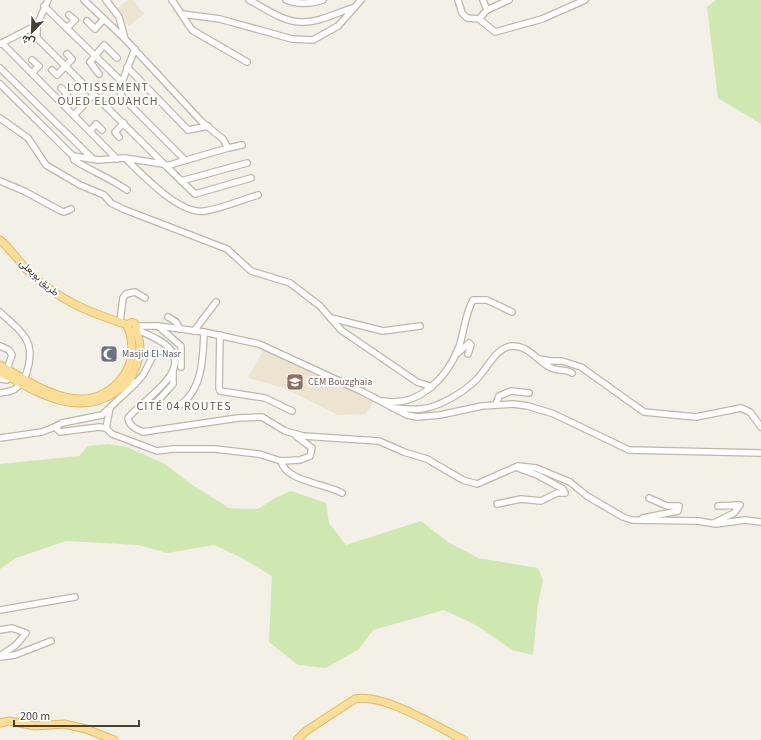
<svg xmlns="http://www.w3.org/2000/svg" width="761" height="740" font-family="'Source Sans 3',Vazirmatn,sans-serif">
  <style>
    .education { fill: #ece4d1 }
    .green { fill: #cfe7b1 }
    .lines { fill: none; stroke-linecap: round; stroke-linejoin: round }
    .minor-casing { stroke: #bfb7aa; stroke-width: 8 }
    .major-casing { stroke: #e2bb67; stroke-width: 9 }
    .minor { stroke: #fff; stroke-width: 5.5 }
    .major { stroke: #fcde97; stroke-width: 7 }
    .labels { text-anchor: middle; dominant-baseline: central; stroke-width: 4; stroke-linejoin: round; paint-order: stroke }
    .street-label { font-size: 10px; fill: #464036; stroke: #fff }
    .worship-label { font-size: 10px; fill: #5b616d; stroke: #fff; text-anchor: start }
    .education-label { font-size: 10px; fill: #785e54; stroke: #fff; text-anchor: start }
    .quarter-label { font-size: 12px; letter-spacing: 1px; fill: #695e4e; stroke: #fff }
  </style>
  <rect width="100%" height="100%" fill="#f3f0e7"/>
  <!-- education -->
  <g class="education">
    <path d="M128,0H133L144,14L129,26L116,9Z"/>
    <path d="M263,350L321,376L373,402L366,414L338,415L284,388L248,378Z"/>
  </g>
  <!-- green -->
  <g class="green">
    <path d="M716,0H761V124L718,98L707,7Z"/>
    <path d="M108,444L127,447L165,464L191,484L229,508L258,509L275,498L291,491L326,503L329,523L346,545L421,521L448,542L478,558L538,568L543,580L538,604L533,655L512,650L476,625L444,610L373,630L359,649L326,668L298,665L269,642L272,576L242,558L214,545L167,553L138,545L66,541L16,558L0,569V464L79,456L88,446Z"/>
  </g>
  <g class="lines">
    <!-- minor casing -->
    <g class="minor-casing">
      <g id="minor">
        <path d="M84,0L124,38"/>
        <path d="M106,0L119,17L125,39L202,122L223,139L228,148L166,166L195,194L251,178"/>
        <path d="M172,0L192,30L247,62"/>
        <path d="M249,0C265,8 283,22 301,22C318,23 336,13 352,8"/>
        <path d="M286,0C299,5 310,4 323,0"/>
        <path d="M458,0L462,13L467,18L479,19L495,32L542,19L585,0"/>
        <path d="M483,0L487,10"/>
        <path d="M44,6L122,82L120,92L123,98L185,160"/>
        <path d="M182,14L220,19L292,39L313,40L338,26L361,0"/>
        <path d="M479,19L487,10L509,0"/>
        <path d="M87,21L95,29L104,19"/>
        <path d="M37,25V38L166,166"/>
        <path d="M67,28L75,20L69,15"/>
        <path d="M2,43L117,159"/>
        <path d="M0,44L37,25L48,0"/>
        <path d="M127,67L188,130L208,126"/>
        <path d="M0,68L93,159"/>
        <path d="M52,70L57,75L72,59L67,54"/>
        <path d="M32,73L39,66L32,60"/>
        <path d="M99,74L90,62L104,45L117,58"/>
        <path d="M122,82L135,49"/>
        <path d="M0,84L73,156L98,160L125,158"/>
        <path d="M60,102L67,94L61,88"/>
        <path d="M74,115L93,95"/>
        <path d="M0,118L28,138L46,165L80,185L104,195L111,203L123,209L227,249L251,271L290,283L320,306L341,330L417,382L432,387"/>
        <path d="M90,131L96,124L102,130"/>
        <path d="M119,137L115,132L124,123"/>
        <path d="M228,148L242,145"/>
        <path d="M73,156L74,160C91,171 110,178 127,190"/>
        <path d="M163,164L125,158C143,175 179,215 205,211C223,208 241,200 258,195"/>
        <path d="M0,181L24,191L61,211L64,212L71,209"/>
        <path d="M181,181L247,163"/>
        <path d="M0,312C8,320 18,327 24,336C35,350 29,379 15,389C11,392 5,392 0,393"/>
        <path d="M168,317L176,322L180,329"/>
        <path d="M331,318L383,331L420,326"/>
        <path d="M120,322L123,298L126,294L135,292L145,298"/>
        <path d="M136,326H158L204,332L259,344L363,392L407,415L417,417L440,415L482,406L513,404L528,406L554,414L629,450L761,453"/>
        <path d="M158,326L181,346V367"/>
        <path d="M136,329C146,334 163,340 170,349C191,373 140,402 128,418C129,426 136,429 143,432L238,418L262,417L285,431L303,436L379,441L404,452L427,459L463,480L477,484L518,466L536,468L570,482L587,496L623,517L632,520L698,521L716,524L745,520L761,522"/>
        <path d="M194,331L216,302"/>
        <path d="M220,335L219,388L220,391L265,398L292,411"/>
        <path d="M0,346L9,350L12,355L6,372"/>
        <path d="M458,353L469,343L471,345L468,354"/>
        <path d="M539,359L551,361H562L581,367L644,412L696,417L741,408L750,412L761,427"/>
        <path d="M0,379L7,380L12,377"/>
        <path d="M130,379L135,384L102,415L62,423L57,426V429L60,432L99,427L106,428L112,434L157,451L172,449H215L259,454L281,461L300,460L310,456L312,448L296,436"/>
        <path d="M135,384L143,375L153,356"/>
        <path d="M383,401C418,408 447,378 459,347C464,332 465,314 473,300H487L512,312"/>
        <path d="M496,404L499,396L511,391L529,393"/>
        <path d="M154,405L173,384V372"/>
        <path d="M180,405C203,389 203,357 204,332"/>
        <path d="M393,408C402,408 412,410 421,409C440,407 464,392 477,379C487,369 496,347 512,346C532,346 538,364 554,369C560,371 566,369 572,373"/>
        <path d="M106,428L110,408"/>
        <path d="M0,438L42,432L57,426"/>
        <path d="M281,461C286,482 325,483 342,493"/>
        <path d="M497,504L521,499L541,501L557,493H565L563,489L537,475L518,468"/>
        <path d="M643,518L678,511L679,506H667L649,498"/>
        <path d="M714,523L734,513L740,505L718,506"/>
        <path d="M0,610L75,597"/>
        <path d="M0,630L12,628L26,633L16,645L0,656"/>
        <path d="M0,657L15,655L51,641"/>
      </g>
    </g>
    <!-- major casing -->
    <g class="major-casing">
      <g id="major">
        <path d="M0,240C11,249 19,262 29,272C60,301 88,312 128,325"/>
        <circle cx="132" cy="327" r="4.5"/>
        <path d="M0,365C36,386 86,422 121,379C134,364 134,347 129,329"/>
        <path d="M0,372C35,391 75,418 114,393C123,388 130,381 134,371C140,359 143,342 135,330"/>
        <path d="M0,723L9,721L35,726L64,724L86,729L114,740"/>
        <path d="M297,740L306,731L355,699C384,693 437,727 464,740"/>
      </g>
    </g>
    <!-- minor -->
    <use href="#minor" class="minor"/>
    <!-- major -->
    <use href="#major" class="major"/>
  </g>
  <!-- icons -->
  <defs>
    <g id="mosque-square" transform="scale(0.9)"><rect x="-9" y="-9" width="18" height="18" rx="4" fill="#6b7280" stroke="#fff"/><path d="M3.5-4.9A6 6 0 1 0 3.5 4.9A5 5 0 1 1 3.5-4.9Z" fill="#fff"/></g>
    <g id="school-square" transform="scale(0.9)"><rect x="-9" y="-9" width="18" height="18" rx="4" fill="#8d6e63" stroke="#fff"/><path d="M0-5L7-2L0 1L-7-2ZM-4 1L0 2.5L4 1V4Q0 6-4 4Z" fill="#fff"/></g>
  </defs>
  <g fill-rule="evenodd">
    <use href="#mosque-square" x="109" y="354"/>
    <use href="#school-square" x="295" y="382"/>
  </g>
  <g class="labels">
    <!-- street labels -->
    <g class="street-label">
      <text transform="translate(39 278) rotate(42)">طريق بويعلى</text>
    </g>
    <!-- worship labels -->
    <g class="worship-label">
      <text x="122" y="354">Masjid El-Nasr</text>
    </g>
    <!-- education labels -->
    <g class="education-label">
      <text x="308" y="382">CEM Bouzghaia</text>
    </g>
    <!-- quarter labels -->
    <g class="quarter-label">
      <text x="108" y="87">LOTISSEMENT<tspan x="108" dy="14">OUED ELOUAHCH</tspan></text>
      <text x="184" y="406">CITÉ 04 ROUTES</text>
    </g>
  </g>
  <!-- north arrow -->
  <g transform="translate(32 32) rotate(203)" stroke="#ffffff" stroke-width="3" paint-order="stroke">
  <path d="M0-3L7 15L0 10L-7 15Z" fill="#464036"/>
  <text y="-6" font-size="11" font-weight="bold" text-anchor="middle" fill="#464036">ش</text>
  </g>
  <!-- scale -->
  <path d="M14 720v6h125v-6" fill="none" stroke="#464036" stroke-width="2"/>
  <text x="20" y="720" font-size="12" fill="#464036" stroke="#ffffff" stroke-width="3" paint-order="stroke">200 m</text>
</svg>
